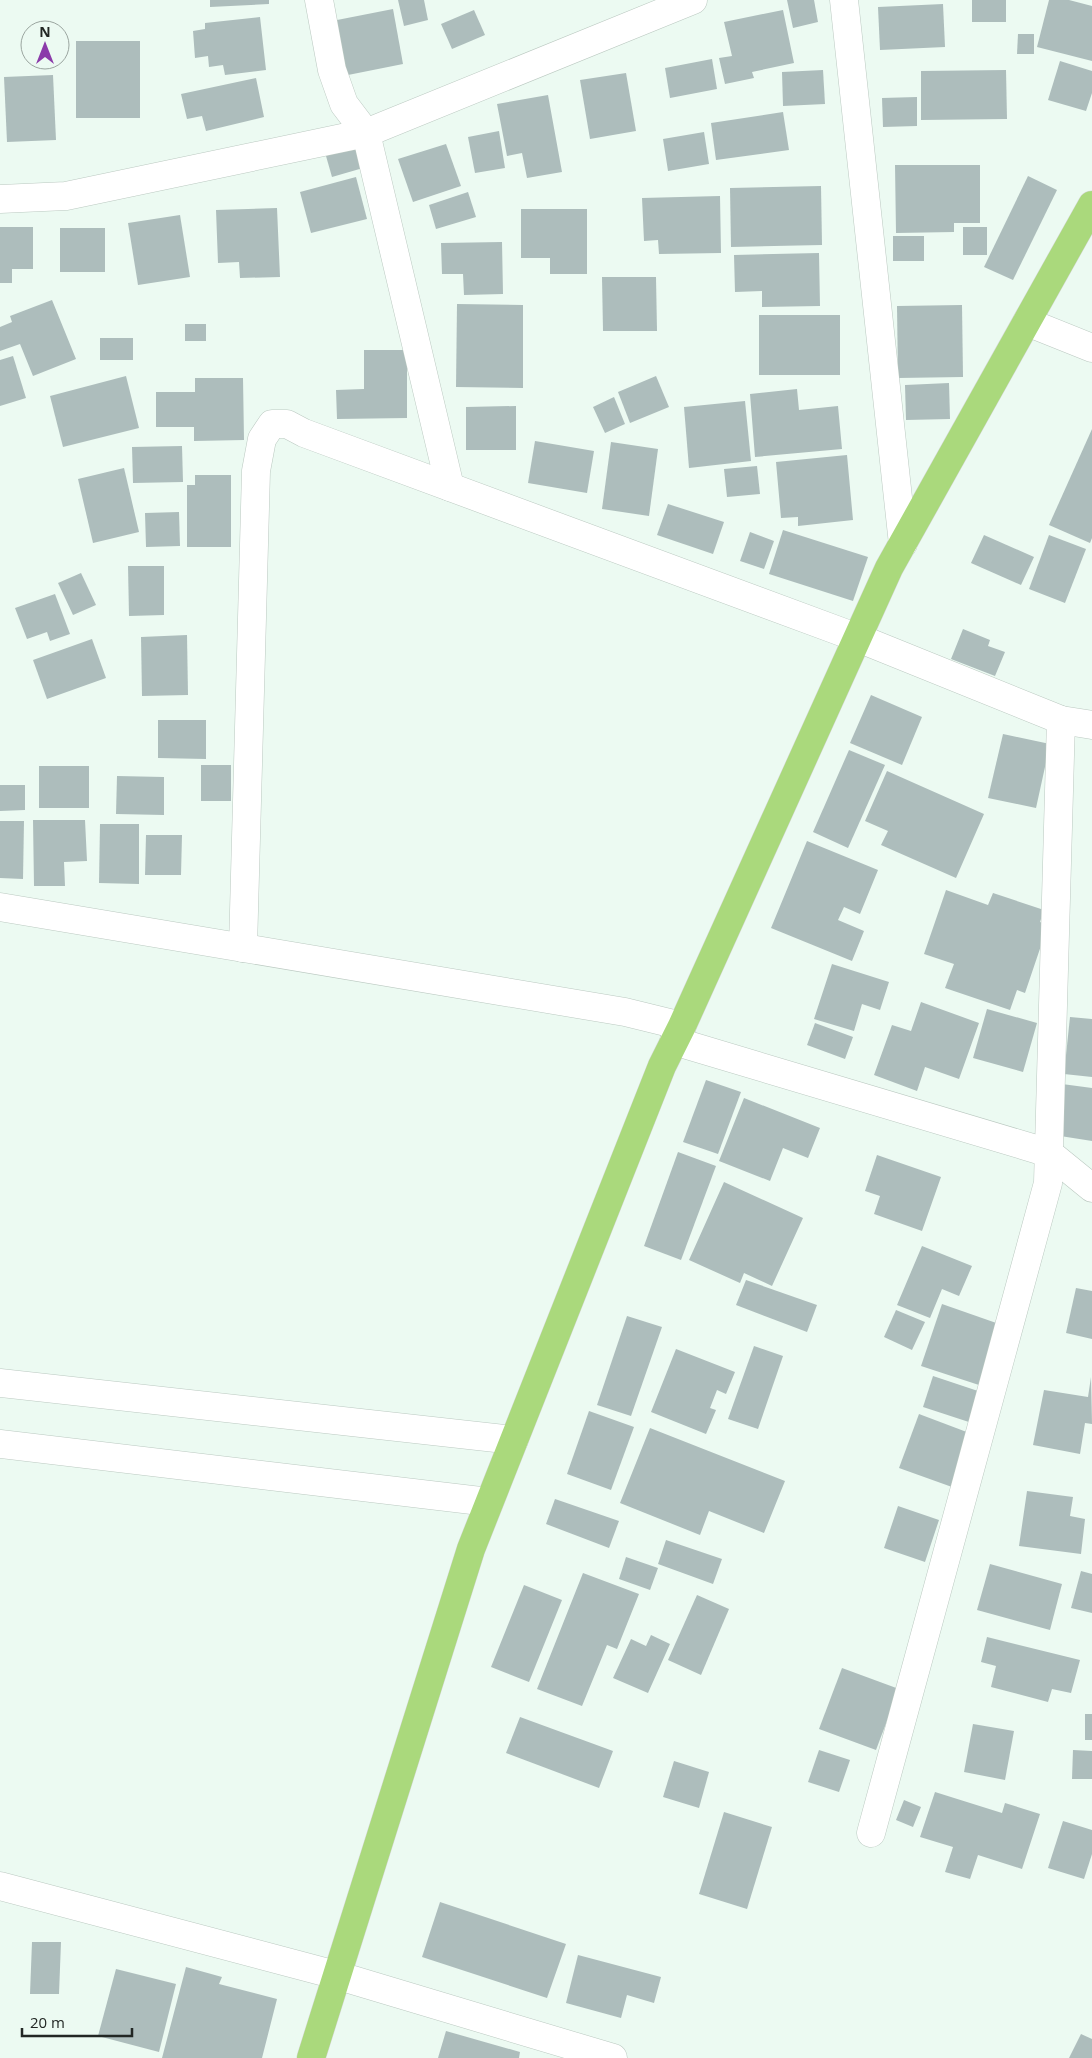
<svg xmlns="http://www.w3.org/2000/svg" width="1092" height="2058" font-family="'Open Sans',sans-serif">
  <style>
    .building { fill: #adbdbc }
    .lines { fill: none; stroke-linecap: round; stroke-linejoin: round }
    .street-casing { stroke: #bbc9c1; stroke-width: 29 }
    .highway-casing { stroke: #d7d8d8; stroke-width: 29 }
    .street { stroke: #fff; stroke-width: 28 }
    .highway { stroke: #aad97c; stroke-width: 28 }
  </style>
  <rect width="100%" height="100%" fill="#ecfaf2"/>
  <!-- building -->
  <g class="building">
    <path d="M210,0H269V4L210,7Z"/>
    <path d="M398,0H424L428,20L404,26Z"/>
    <path d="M787,0H814L818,22L793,28Z"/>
    <rect x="972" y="0" width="34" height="22"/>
    <path d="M1049,0H1069L1092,6V61L1037,47Z"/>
    <path d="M943,4L945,47L880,50L878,7Z"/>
    <path d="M393,9L403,64L343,76L332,21Z"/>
    <path d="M474,10L485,35L452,49L441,24Z"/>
    <path d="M783,10L794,63L752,72L754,78L725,84L719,58L732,56L724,22Z"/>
    <path d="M260,17L266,70L225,75L223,65L209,67L208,56L195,58L193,31L205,29V23Z"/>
    <path d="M1018,34H1034V54H1017Z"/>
    <rect x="76" y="41" width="64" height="77"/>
    <path d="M712,59L717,89L670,98L665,68Z"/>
    <path d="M1060,61L1092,71V93L1086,111L1048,100Z"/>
    <path d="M823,70L825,104L783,106L782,72Z"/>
    <path d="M1006,70L1007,119L921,120V71Z"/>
    <path d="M626,73L636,131L590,139L580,80Z"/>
    <path d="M53,75L56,140L7,142L4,77Z"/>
    <path d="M256,78L264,117L206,131L202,116L187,119L181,94Z"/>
    <path d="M548,95L562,172L527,178L522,153L507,156L497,104Z"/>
    <path d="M917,97V126L883,127L882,98Z"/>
    <path d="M783,112L789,150L716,160L711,123Z"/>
    <path d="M499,131L505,168L475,173L468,137Z"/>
    <path d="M704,132L709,164L668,171L663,139Z"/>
    <path d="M355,140L363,168L332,177L324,149Z"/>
    <path d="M446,144L461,186L413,202L398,159Z"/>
    <path d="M895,165H980V223H954V232L896,233Z"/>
    <path d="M1028,176L1057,190L1013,280L984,267Z"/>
    <path d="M356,177L367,219L311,233L300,192Z"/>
    <path d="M821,186L822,245L731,247L730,188Z"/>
    <path d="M468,192L476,217L436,229L429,205Z"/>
    <path d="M720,196L721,253L659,254L658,240L644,241L642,198Z"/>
    <path d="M277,208L280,277L240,278L239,262L218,263L216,210Z"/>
    <path d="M521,209H587V274H550V258H521Z"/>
    <path d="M180,215L190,277L138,285L128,223Z"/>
    <path d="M0,227H33V269H12V283H0Z"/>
    <rect x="963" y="227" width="24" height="28"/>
    <rect x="60" y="228" width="45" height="44"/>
    <rect x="893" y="236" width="31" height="25"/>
    <path d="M502,242L503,294L464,295L463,274H442L441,243Z"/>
    <path d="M819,253L820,306L762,307V291L735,292L734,255Z"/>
    <path d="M602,277H656L657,331H603Z"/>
    <path d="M52,300L76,359L33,376L20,344L0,351V327L12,322L10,316Z"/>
    <path d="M457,304L523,305V388L456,387Z"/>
    <path d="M962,305L963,377L898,378L897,306Z"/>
    <rect x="759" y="315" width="81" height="60"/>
    <rect x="185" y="324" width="21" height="17"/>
    <rect x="100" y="338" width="33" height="22"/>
    <path d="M364,350H407V418L337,419L336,390L364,389Z"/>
    <path d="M13,356L26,398L0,406V360Z"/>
    <path d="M126,376L139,428L63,447L50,396Z"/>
    <path d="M656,376L669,407L630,423L618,392Z"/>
    <path d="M195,378H243L244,440L194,441V427H156V392H195Z"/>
    <path d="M949,383L950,419L906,420L905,385Z"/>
    <path d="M797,389L799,410L838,406L842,449L755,457L750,394Z"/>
    <path d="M614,397L625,424L605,433L593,407Z"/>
    <path d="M745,401L751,461L689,468L684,407Z"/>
    <path d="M516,406V450H466V407Z"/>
    <path d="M1092,429V538L1090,543L1049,525Z"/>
    <path d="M535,441L594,451L587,493L528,483Z"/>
    <path d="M611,442L658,449L649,516L602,509Z"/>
    <path d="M182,446L183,482L133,483L132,447Z"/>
    <path d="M847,455L853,520L798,526V517L781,518L776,462Z"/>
    <path d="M757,466L760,494L727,497L724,469Z"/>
    <path d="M124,468L139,532L93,543L78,479Z"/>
    <path d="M195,475H231V547H187V485H195Z"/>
    <path d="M668,504L724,522L713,554L657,535Z"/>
    <path d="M179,512L180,546L146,547L145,513Z"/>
    <path d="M783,530L868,557L853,601L769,574Z"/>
    <path d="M750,532L774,541L764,569L740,561Z"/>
    <path d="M984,535L1034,557L1021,585L971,563Z"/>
    <path d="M1049,535L1086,549L1065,603L1029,589Z"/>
    <path d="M128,566H164V615L129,616Z"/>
    <path d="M81,573L96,605L73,615L58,583Z"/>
    <path d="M55,594L70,634L50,641L47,632L27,639L15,608Z"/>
    <path d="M963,629L990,640L988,646L1005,652L995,676L951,659Z"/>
    <path d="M187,635L188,695L142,696L141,637Z"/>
    <path d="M92,639L106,678L47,699L33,660Z"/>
    <path d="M871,695L922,717L902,765L850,743Z"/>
    <path d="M158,720H206V759L158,758Z"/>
    <path d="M1003,734L1050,744L1036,808L988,798Z"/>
    <path d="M849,750L885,765L848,848L813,832Z"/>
    <rect x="201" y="765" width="30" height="36"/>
    <rect x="39" y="766" width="50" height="42"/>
    <path d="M887,771L984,814L956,878L881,845L888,831L865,821Z"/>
    <path d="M117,776L164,777V815L116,814Z"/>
    <path d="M0,785H25V810L0,811Z"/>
    <path d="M33,820H85L87,861L64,862L65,886H34Z"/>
    <path d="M0,821H24L23,879L0,878Z"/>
    <path d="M100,824H139V884L99,883Z"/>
    <path d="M146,835H182L181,875H145Z"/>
    <path d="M807,841L878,870L860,914L844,907L838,920L864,931L852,961L771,928Z"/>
    <path d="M946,890L988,905L993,893L1044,910L1040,922L1048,925L1025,993L1017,990L1010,1010L945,988L954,964L924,954Z"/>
    <path d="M832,964L889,982L880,1010L862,1004L854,1031L814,1019Z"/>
    <path d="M921,1002L979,1023L959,1079L925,1067L917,1091L874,1075L892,1025L911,1031Z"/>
    <path d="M987,1009L1037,1023L1023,1072L973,1058Z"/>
    <path d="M1070,1017L1092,1019V1077L1064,1074Z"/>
    <path d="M815,1023L853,1037L845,1059L807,1045Z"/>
    <path d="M706,1080L741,1092L718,1154L683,1142Z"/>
    <path d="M1062,1084L1092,1088V1141L1054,1135Z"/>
    <path d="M744,1098L820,1128L808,1158L783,1148L770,1181L719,1161Z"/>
    <path d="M678,1152L716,1166L681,1260L644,1246Z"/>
    <path d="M877,1155L941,1177L922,1231L874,1214L880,1196L865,1191Z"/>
    <path d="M724,1182L803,1218L772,1286L744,1273L740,1283L689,1260Z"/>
    <path d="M922,1246L972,1266L959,1296L942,1289L930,1318L897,1305Z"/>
    <path d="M746,1280L817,1305L807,1332L736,1305Z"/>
    <path d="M1076,1288L1092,1291V1339L1066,1333Z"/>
    <path d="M942,1304L1002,1325L982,1386L921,1366Z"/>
    <path d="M896,1310L925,1322L912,1350L884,1337Z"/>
    <path d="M627,1316L662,1327L631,1416L597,1405Z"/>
    <path d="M754,1346L783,1356L758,1429L728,1419Z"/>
    <path d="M676,1349L735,1372L726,1394L717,1390L710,1408L716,1410L706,1434L651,1412Z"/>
    <path d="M933,1376L984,1393L975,1424L923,1407Z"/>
    <path d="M1091,1377L1092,1424L1085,1423L1080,1454L1033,1445L1044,1390L1088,1397Z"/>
    <path d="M589,1411L634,1427L611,1490L567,1474Z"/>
    <path d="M919,1414L972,1434L952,1487L899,1468Z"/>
    <path d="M650,1428L785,1481L764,1533L709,1511L700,1535L620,1503Z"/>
    <path d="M1027,1491L1073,1497L1070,1516L1085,1519L1081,1554L1019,1546Z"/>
    <path d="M555,1499L619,1521L609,1548L546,1524Z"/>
    <path d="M898,1506L939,1520L925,1562L884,1548Z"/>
    <path d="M666,1540L722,1559L713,1584L658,1564Z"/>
    <path d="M626,1557L658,1568L650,1590L619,1579Z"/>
    <path d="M990,1564L1062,1584L1050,1630L977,1610Z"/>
    <path d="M1081,1571L1092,1574V1613L1071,1608Z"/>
    <path d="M583,1573L639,1594L617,1649L607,1645L582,1706L537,1689Z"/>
    <path d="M524,1585L562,1600L529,1682L491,1667Z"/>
    <path d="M697,1595L729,1609L701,1675L668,1660Z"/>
    <path d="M651,1635L670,1644L648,1693L613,1678L631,1639L646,1646Z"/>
    <path d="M987,1637L1080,1660L1071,1693L1052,1689L1048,1702L991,1687L996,1666L981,1662Z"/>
    <path d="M842,1668L899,1689L876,1750L819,1729Z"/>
    <rect x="1085" y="1714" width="7" height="26"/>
    <path d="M520,1717L613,1751L599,1788L506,1753Z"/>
    <path d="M973,1724L1014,1731L1005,1780L964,1772Z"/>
    <path d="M819,1750L850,1760L839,1792L808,1782Z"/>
    <path d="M1073,1750L1092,1751V1779H1072Z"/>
    <path d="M674,1761L709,1772L699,1808L663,1797Z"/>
    <path d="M935,1792L1002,1813L1005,1803L1040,1814L1022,1869L978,1855L970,1879L945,1872L953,1847L920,1837Z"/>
    <path d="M904,1800L921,1807L913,1827L896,1820Z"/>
    <path d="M724,1812L772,1827L747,1909L699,1894Z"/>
    <path d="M1063,1821L1092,1830V1854L1084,1879L1048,1868Z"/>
    <path d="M440,1902L566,1944L547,1998L422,1957Z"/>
    <path d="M32,1942H61L59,1994H30Z"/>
    <path d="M578,1955L661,1977L654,2003L627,1995L621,2018L566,2003Z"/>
    <path d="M186,1967L222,1977L219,1984L277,1999L262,2058H162Z"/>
    <path d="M116,1969L176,1984L159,2052L98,2036Z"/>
    <path d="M446,2031L520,2052L519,2058H438Z"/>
    <path d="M1081,2034L1092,2039V2058H1069Z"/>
  </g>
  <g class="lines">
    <!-- street casing -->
    <g class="street-casing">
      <g id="street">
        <path d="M319,0L332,70L344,104L366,133L450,487"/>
        <path d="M844,0L903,544"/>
        <path d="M0,199L66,196L366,133L693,0"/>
        <path d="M1027,322L1092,348"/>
        <path d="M0,907L625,1012L682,1026"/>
        <path d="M243,948L256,471L262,439L272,424H287L304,433L858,638L1061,720L1092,725"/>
        <path d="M674,1041L1049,1153L1092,1188"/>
        <path d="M0,1383L514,1440"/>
        <path d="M0,1444L489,1502"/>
        <path d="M871,1833L1048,1183L1061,720"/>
        <path d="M0,1886L336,1975L613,2058"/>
      </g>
    </g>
    <!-- highway casing -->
    <g class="highway-casing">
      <path id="highway" d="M311,2058L471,1549L662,1066L682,1026L889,568L1092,205"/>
    </g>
    <!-- street -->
    <use href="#street" class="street"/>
    <!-- highway -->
    <use href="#highway" class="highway"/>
  </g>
  <!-- north arrow -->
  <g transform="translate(45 45)"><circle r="24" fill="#ecfaf2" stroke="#9ba6a0"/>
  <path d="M0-4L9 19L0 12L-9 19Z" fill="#8b3baa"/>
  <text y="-8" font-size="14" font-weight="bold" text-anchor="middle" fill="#222724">N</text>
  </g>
  <!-- scale -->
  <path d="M22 2028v8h110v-8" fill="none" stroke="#222724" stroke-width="2.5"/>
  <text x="30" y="2028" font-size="15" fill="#222724" stroke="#ecfaf2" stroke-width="4" paint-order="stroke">20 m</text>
</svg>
